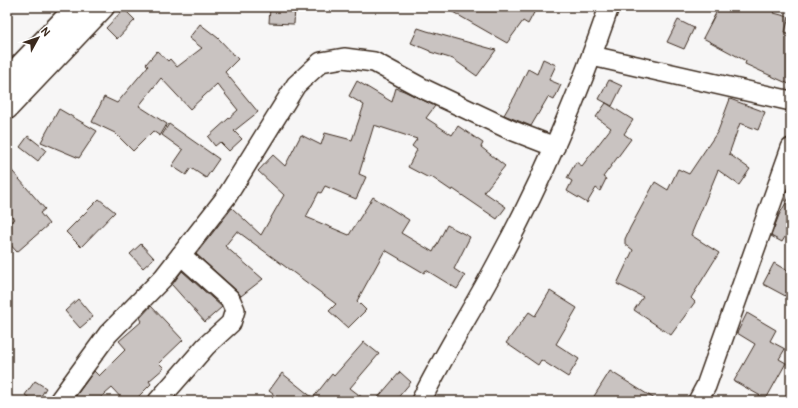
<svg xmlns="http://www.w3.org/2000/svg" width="798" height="408" font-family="Pangolin,sans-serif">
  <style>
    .building { fill: #c9c3c1; stroke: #3b2a1e }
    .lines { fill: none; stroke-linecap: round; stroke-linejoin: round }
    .minor-casing { stroke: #3b2a1e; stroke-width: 22 }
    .major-casing { stroke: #3b2a1e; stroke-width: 25 }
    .minor { stroke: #fff; stroke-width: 19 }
    .major { stroke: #fff; stroke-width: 22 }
  </style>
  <rect width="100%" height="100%" fill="#f7f6f6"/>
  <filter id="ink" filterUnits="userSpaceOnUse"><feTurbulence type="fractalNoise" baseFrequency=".025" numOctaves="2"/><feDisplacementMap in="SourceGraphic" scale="8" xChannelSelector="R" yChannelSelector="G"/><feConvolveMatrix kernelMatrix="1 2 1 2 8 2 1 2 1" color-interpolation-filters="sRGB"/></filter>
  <g filter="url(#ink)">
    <!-- building -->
    <g class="building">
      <path d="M270,7H295L294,24L269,23Z"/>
      <path d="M444,7H537L528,24L523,21L507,43Z"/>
      <path d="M719,7H777L774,13L789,17L785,32L791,34V85L745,64L746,61L703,38Z"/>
      <path d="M124,9L135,20L117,39L106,28Z"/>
      <path d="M678,20L694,28L684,49L667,42Z"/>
      <path d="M200,24L218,38L238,59L225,72L258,112L234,131L242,139L229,151L220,142L215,146L208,137L238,110L217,84L190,109L161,78L139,106L167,124L160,136L153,131L133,151L115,133L92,122L104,97L117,103L148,66L146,64L157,51L168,61L170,59L177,67L202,48L189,38Z"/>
      <path d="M418,28L427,31L496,50L477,76L453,59L430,52V51L411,43Z"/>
      <path d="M543,59L556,65L549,80L561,85L554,100L548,97L531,126L504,115L515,96L528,69L537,74Z"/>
      <path d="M609,80L622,86L612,106L599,99Z"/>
      <path d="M357,81L392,102L396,88L404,91L435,106L426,118L452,135L458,126L483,143L481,147L505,166L484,192L506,207L497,219L453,189L452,191L430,176L429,178L408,167L417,150L412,146L417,139L374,125L359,174L366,177L356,199L325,186L321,193L319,192L306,217L349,235L373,197L409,220L401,233L433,252L447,225L470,237L454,269L465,276L457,289L426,270L424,273L385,250L357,301L366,310L348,328L329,311L336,304L237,231L225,246L263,279L241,296L237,291L196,254L232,208L261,235L284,195L258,171L273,155L285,166L301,135L321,145L325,133L352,140L364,105L349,96Z"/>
      <path d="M730,99L765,112L758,130L740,123L729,154L750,169L739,185L718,170L691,235L719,253L691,298L695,302L671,335L634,310L643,297L617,284L633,250L625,244V239L630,228L655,182L668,190L678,169L689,174L718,131Z"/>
      <path d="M606,103L633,120L624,134L631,139L603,177L606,179L600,191L596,188L587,203L567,191L572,181L567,178L576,162L582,166L611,128L596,117Z"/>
      <path d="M59,109L97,131L79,158L41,142Z"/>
      <path d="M169,124L219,159L206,178L191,168L186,175L172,166L183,150L162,135Z"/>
      <path d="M28,136L46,150L38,161L20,147Z"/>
      <path d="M7,165L45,209L40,213L49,224L17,252L7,241V225L14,219L7,210Z"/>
      <path d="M791,194V227L782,242L771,236L779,215Z"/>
      <path d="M99,199L115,212L81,247L66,232Z"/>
      <path d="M141,244L154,258L143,268L130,254Z"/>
      <path d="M774,263L791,273V299L763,284Z"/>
      <path d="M182,271L222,307L205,322L172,285Z"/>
      <path d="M550,291L577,308L556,344L579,359L568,377L541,360L538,365L506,343L529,312L535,316Z"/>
      <path d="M78,299L93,317L80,328L65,311Z"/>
      <path d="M151,306L183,340L159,363L164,368L149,381L151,384L134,401H124L112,388L97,401H74L73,400L94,371L99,376L126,349L119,341L142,321L140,318Z"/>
      <path d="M747,313L776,330L770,341L785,349L779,359L786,363L766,399L734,381L755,344L737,333Z"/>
      <path d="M364,342L379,354L350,388L367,401H282L269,391L282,373L313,398L332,374L334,376Z"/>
      <path d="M610,371L658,401H591Z"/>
      <path d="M400,372L411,382L395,401H375Z"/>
      <path d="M35,381L46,388L38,401H34L25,395Z"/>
    </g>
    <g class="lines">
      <!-- minor casing -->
      <g class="minor-casing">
        <g id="minor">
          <path d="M592,56L791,101"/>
          <path d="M59,401L108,334L163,278L227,196L296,85L321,62L344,58L374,62L422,88L511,130L555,147"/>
          <path d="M158,401L206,346L231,323L235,310L230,299L181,255"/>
          <path d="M421,401C445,352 475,306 500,258C544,177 579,94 609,7"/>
          <path d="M698,401L706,386L791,148"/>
        </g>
      </g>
      <!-- major casing -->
      <g class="major-casing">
        <g id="major">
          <path d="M7,80L77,7"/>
          <path d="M7,108L103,7"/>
        </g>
      </g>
      <!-- minor -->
      <use href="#minor" class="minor"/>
      <!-- major -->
      <use href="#major" class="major"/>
    </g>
  </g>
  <!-- margin -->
  <rect width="798" height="408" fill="none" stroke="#fff" stroke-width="24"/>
  <rect x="12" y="12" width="774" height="384" fill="none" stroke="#3b2a1e" stroke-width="1.5" filter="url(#ink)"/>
  <!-- north arrow -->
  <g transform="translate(38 38) rotate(50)" stroke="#ffffff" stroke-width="3" paint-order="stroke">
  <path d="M0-3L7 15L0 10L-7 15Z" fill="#3b2a1e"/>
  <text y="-6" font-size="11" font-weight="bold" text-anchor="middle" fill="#3b2a1e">N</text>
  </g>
</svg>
